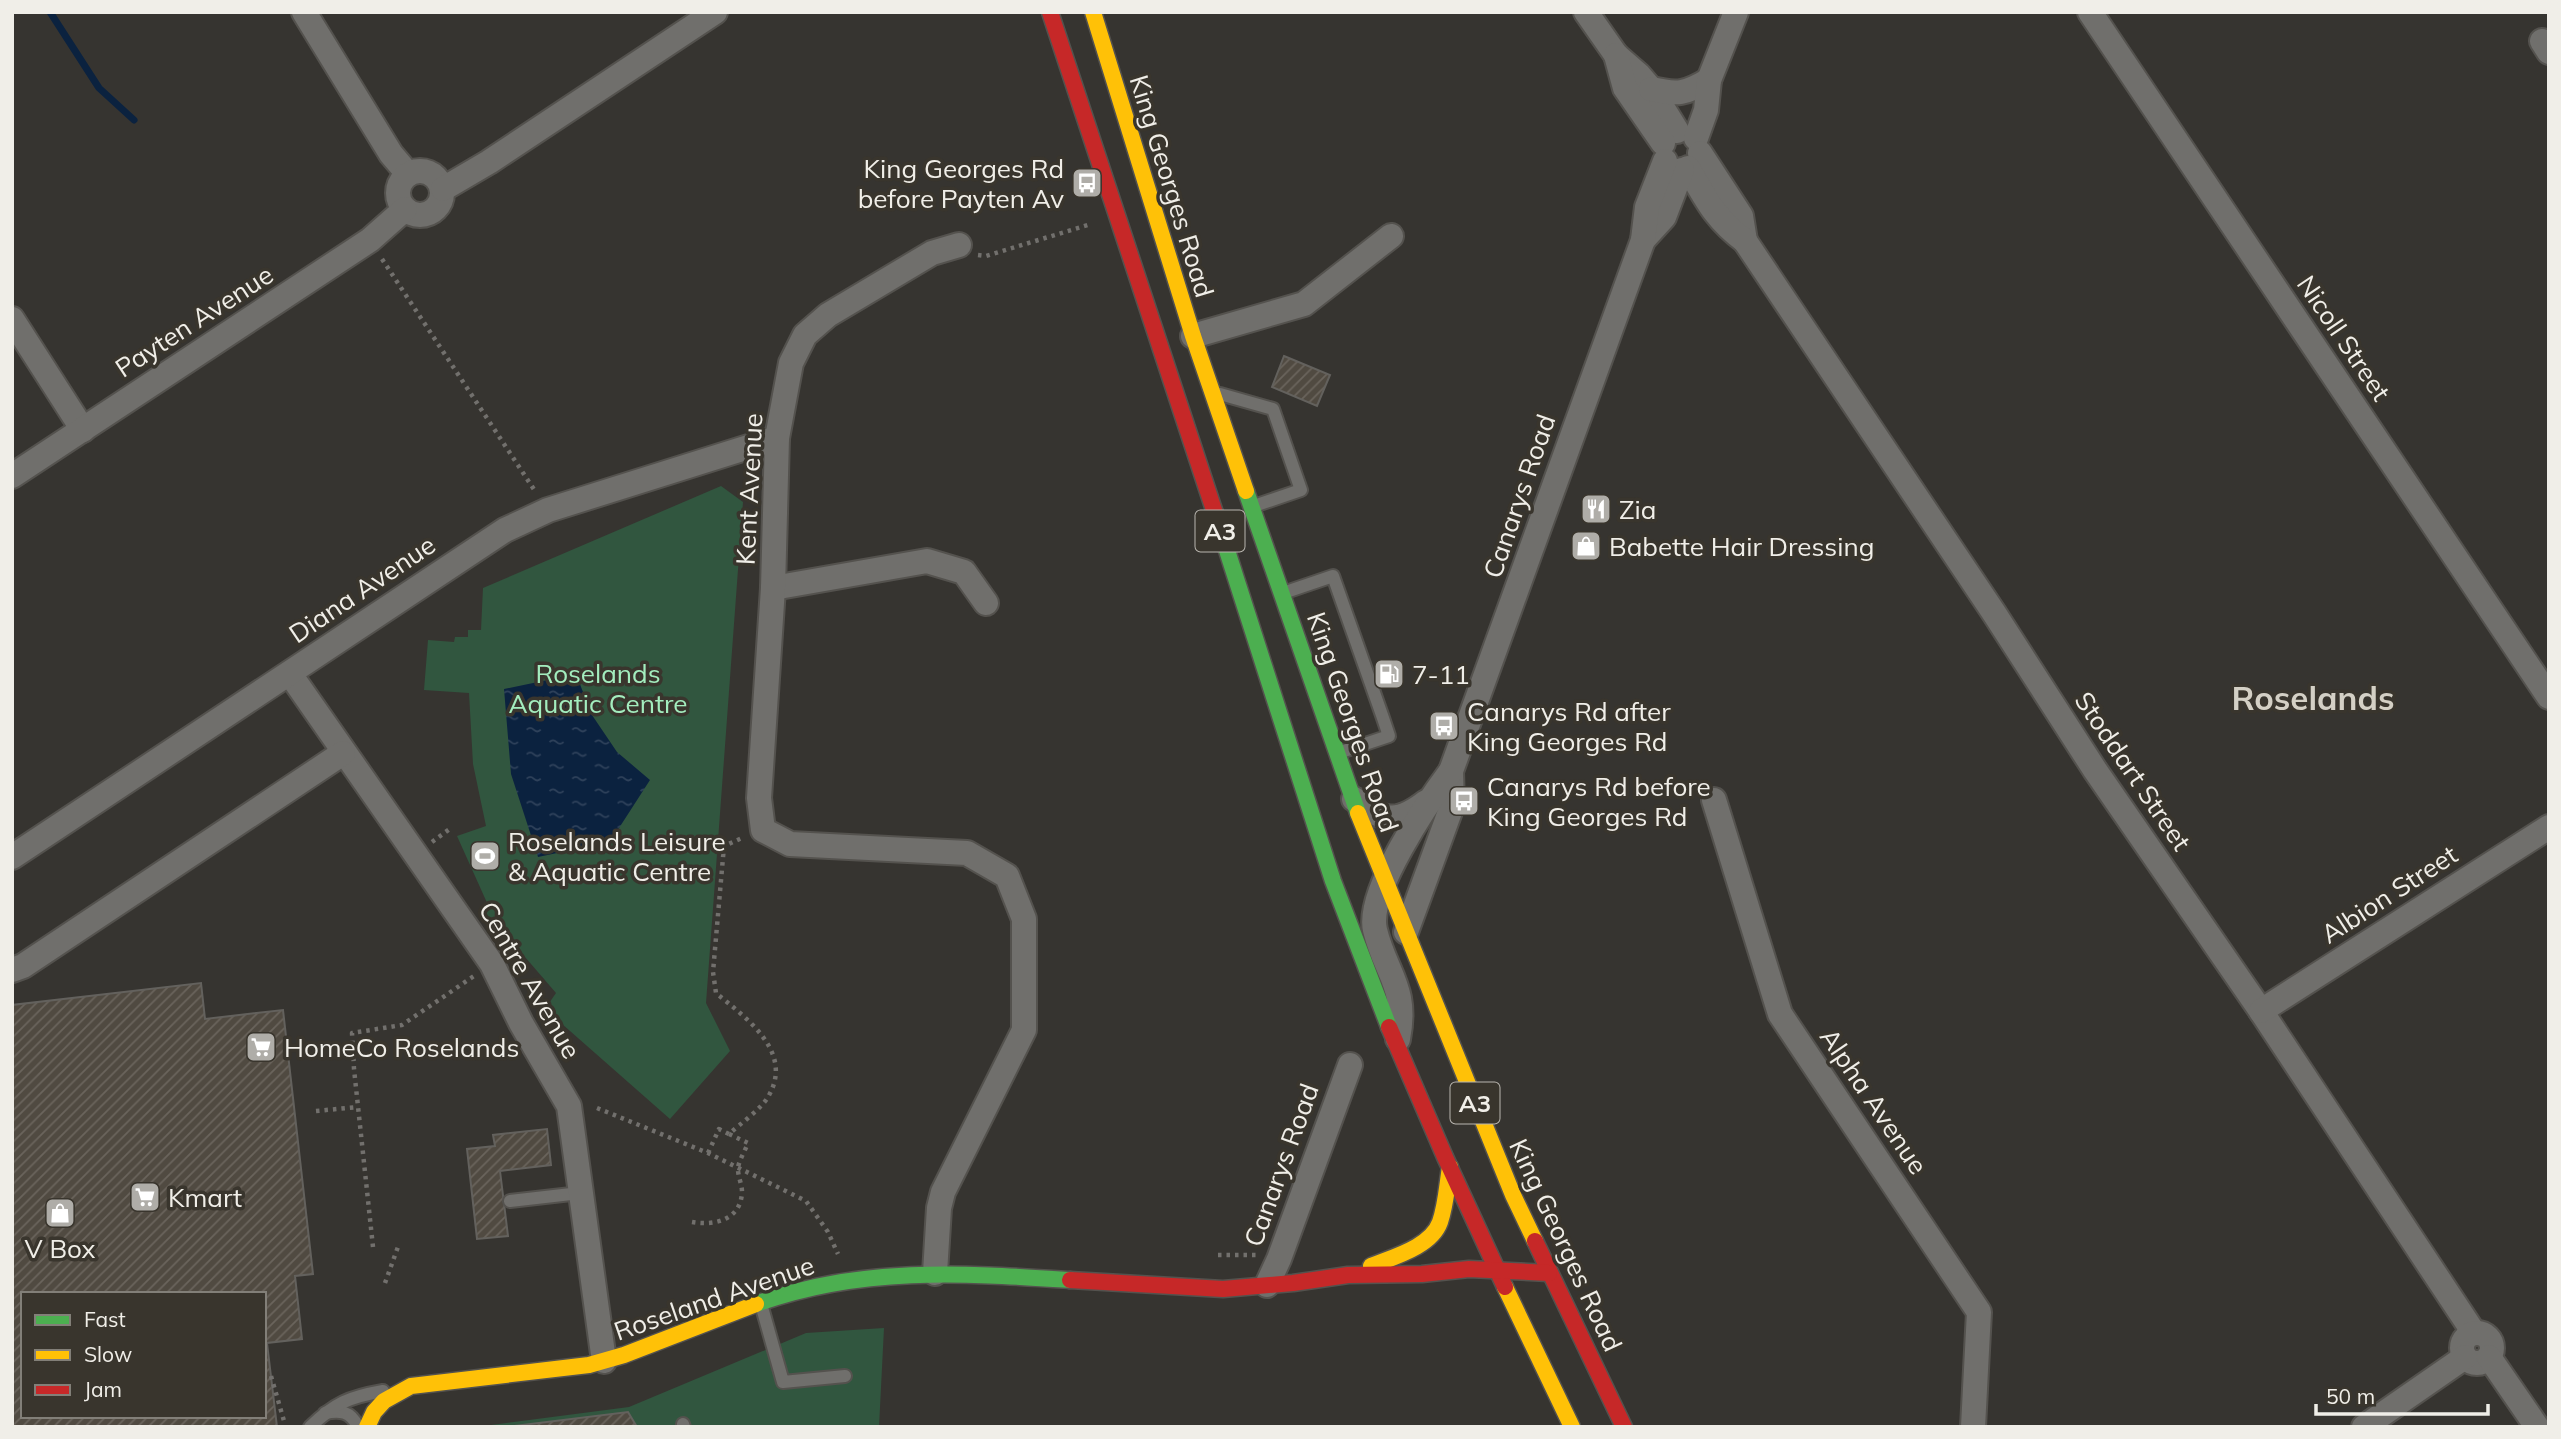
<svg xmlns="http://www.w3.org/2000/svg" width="2561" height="1439" font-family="Mulish,sans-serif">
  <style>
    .green { fill: #31563f }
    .water { fill: url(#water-ripples) }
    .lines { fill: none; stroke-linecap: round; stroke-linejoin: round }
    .stream { stroke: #0b223f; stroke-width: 7 }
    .building { fill: url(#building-hatch); stroke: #63615d; stroke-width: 2; fill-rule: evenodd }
    .lane-casing { stroke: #54524e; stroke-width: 16 }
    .street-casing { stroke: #54524e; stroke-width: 28 }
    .fast-casing { stroke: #54524e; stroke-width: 19 }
    .slow-casing { stroke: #54524e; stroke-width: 19 }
    .jam-casing { stroke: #54524e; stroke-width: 19 }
    .path { stroke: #72706d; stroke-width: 4.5; stroke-dasharray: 3.5 5; stroke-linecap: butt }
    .lane { stroke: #706f6c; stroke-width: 12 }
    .street { stroke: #706f6c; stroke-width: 24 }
    .fast { stroke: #4caf50; stroke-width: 16 }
    .slow { stroke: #ffc107; stroke-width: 16 }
    .jam { stroke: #c62828; stroke-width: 16 }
    .labels { text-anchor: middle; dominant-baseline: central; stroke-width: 7; stroke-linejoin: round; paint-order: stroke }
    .shield { fill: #39352d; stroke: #b9b6b0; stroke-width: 2 }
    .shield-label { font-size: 24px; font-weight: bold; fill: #f0eee8 }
    .poi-label { font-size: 26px; fill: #f0eee8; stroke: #39352d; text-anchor: start }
    .street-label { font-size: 26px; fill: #f0eee8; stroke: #39352d }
    .park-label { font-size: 26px; fill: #a3edbe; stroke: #39352d }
    .district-label { font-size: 33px; font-weight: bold; fill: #d4d0c5; stroke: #39352d }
  </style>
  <defs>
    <pattern id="water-ripples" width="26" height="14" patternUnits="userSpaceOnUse" patternTransform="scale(1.75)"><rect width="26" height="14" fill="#0b223f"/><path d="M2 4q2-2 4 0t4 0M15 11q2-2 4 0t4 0" fill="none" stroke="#2f425b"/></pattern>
    <pattern id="building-hatch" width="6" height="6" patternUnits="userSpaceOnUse" patternTransform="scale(1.75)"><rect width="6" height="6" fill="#504a41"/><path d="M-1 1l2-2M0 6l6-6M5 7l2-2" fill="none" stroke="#6a645c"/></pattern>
  </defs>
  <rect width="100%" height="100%" fill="#363430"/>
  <!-- green -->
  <g class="green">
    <path d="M721,486L743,502L706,1003L730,1051L670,1119L545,1009L556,993L507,936L501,939L482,909L488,905L457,836L486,826L473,764L469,693L424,690L428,640L454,642L455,637H468V630H481L483,588Z"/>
    <path d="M884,1328L879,1427H476L629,1407L806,1333Z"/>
  </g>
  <!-- water -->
  <path class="water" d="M576,674L592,715L617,752L650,780L610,842L538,857L511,774L504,689Z"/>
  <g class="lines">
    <!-- stream -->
    <path class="stream" d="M50,12L99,88L134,120"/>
  </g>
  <!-- building -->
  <g class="building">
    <path d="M1284,356L1330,375L1317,406L1272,387Z"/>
    <path d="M201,983L205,1019L283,1010L313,1274L295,1276L302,1339L267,1343L277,1427H12V1005ZM23,1294H264V1416H23Z"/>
    <path d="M547,1129L551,1165L500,1171L508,1236L477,1239L467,1149L495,1146L493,1135Z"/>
    <path d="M628,1412L637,1427H505Z"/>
  </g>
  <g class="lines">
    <!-- lane casing -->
    <g class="lane-casing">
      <g id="lane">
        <path d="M1220,394L1273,409L1301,490L1254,506"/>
        <path d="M1286,592L1333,576L1383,718L1389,736L1341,752"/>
        <path d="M510,1201L580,1193"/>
        <path d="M761,1304L783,1382L845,1376"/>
        <path d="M325,1413C340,1410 351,1411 358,1427"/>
        <path d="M683,1424L684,1427"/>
        <path d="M310,1427C335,1403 349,1397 383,1391"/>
      </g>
    </g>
    <!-- street casing -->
    <g class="street-casing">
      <g id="street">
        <path d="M304,12L391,154L408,174"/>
        <path d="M1586,12L1616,55L1639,75L1651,89L1677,131"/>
        <path d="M2090,12L2549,697"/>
        <path d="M2542,41L2549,52"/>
        <path d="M1616,55L1625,88L1663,143"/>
        <path d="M1651,89C1678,95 1685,94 1709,80"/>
        <path d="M1696,138L1706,110L1709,80L1736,12"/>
        <path d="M1700,153L1741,216L1745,241"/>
        <path d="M1688,168C1706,199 1715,219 1745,241L1994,613L2095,770L2261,1011L2474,1333"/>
        <circle cx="420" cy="193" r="22"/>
        <path d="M443,189L489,162L715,12"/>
        <path d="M1643,240L1664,217L1682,170"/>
        <path d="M12,319L83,430"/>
        <path d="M1193,336L1304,304L1391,236"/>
        <path d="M12,476L370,240L405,209"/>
        <path d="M773,588L927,561L964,572L986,603"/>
        <path d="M290,674L492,964L521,1023L569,1106L604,1361"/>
        <path d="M1354,799C1383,820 1395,826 1426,802"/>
        <path d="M1714,800L1780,1014L1979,1312L1973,1427"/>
        <path d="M12,857L505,530L548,510L777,438"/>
        <path d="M1406,932L1452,806L1451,771"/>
        <path d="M12,970L23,966L343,753"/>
        <path d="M2261,1011L2549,827"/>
        <path d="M1398,1039C1408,987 1386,975 1375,930C1366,892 1428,802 1451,771L1643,240L1647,207L1665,161"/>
        <path d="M935,1273L939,1208L943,1192L1024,1030V919L1007,876L967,853L790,844L763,830L759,798L773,588L777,438L791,363L805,335L828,315L932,253L959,245"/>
        <path d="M1267,1285L1279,1259L1350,1065"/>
        <circle cx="2477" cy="1348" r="15"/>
        <path d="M2489,1357L2537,1427"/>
        <path d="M2364,1427L2465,1357"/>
      </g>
    </g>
    <!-- fast casing -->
    <g class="fast-casing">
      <g id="fast">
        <path d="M1246,491L1358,813"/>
        <path d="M1215,513L1333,881L1389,1027"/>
        <path d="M756,1304C860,1266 963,1273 1070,1280"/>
      </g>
    </g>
    <!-- slow casing -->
    <g class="slow-casing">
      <g id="slow">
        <path d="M1093,12L1193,336L1246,491"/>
        <path d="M1358,813L1513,1195L1535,1241"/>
        <path d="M1371,1266C1393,1257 1431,1247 1440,1222C1446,1205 1447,1185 1450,1167"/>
        <path d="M1505,1287L1572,1427"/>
        <path d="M367,1427L374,1412L384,1401L411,1386L589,1365L624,1355L756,1304"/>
      </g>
    </g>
    <!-- jam casing -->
    <g class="jam-casing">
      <g id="jam">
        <path d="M1050,12L1215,513"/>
        <path d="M1389,1027L1445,1157L1505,1287"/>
        <path d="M1535,1241L1624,1427"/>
        <path d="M1070,1280L1223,1289L1293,1283L1348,1275L1422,1274L1469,1269L1549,1273"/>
      </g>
    </g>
    <!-- path -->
    <g class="path">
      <path d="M978,255L986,256L1091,224"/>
      <path d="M382,259L535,491"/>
      <path d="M432,842L451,828"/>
      <path d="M597,1108L708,1153L806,1201L828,1232L838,1254"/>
      <path d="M316,1111L358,1107"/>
      <path d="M708,1153L719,1129L729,1134"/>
      <path d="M692,1222C714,1226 741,1220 742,1192C742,1184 738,1177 738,1169C738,1162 745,1151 748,1143L729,1134C740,1124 761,1109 768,1097C795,1052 746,1018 716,993L713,972L724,846L742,838"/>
      <path d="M373,1247L354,1069L352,1033L402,1025L474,976"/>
      <path d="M1218,1255H1256"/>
      <path d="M385,1283L399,1244"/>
      <path d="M271,1376L284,1421"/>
    </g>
    <!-- lane -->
    <use href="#lane" class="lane"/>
    <!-- street -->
    <use href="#street" class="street"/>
    <!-- fast -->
    <use href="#fast" class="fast"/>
    <!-- slow -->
    <use href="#slow" class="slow"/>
    <!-- jam -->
    <use href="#jam" class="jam"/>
  </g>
  <!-- icons -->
  <defs>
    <g id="bus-square" transform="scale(1.575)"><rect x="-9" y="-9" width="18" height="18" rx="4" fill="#afada8" stroke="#39352d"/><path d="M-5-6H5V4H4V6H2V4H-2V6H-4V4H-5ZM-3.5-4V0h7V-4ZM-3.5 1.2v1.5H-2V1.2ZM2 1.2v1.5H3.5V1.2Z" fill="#fff"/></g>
    <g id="restaurant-square" transform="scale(1.575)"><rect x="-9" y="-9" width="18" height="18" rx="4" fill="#afada8" stroke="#39352d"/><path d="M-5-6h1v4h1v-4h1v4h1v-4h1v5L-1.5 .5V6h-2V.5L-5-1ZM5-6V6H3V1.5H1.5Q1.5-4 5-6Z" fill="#fff"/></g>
    <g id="shop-square" transform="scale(1.575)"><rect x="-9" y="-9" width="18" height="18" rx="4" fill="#afada8" stroke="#39352d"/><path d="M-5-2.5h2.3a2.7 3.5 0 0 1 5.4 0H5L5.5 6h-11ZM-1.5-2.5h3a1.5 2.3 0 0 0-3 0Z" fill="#fff"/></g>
    <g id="fuel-square" transform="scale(1.575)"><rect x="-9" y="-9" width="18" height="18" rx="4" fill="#afada8" stroke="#39352d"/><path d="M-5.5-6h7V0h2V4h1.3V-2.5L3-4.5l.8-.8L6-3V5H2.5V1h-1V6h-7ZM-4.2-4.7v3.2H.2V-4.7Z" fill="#fff"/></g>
    <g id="stadium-square" transform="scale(1.575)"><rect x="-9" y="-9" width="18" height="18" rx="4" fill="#afada8" stroke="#39352d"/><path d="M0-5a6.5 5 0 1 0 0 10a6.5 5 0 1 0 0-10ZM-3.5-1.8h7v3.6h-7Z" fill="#fff"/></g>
    <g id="supermarket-square" transform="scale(1.575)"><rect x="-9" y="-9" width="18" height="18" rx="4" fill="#afada8" stroke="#39352d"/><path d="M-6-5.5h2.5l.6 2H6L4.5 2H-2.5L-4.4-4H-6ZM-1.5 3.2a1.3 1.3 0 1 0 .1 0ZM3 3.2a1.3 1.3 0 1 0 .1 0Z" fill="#fff"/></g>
  </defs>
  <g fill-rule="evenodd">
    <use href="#bus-square" x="1087" y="183"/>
    <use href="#restaurant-square" x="1596" y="509"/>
    <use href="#shop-square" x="1586" y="546"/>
    <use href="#fuel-square" x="1389" y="674"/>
    <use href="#bus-square" x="1444" y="726"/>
    <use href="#bus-square" x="1464" y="801"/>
    <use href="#stadium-square" x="485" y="856"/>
    <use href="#supermarket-square" x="261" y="1047"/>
    <use href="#supermarket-square" x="145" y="1197"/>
    <use href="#shop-square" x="60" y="1213"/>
  </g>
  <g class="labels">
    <!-- shield labels -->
    <g class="shield">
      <rect x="1195.5" y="510.5" width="49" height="41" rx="5"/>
      <rect x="1450.5" y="1082.5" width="49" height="41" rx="5"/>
    </g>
    <g class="shield-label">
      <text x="1220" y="531">A3</text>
      <text x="1475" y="1103">A3</text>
    </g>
    <!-- poi labels -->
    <g class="poi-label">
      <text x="1064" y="168" text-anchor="end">King Georges Rd<tspan x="1064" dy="30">before Payten Av</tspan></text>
      <text x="1619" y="509">Zia</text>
      <text x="1609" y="546">Babette Hair Dressing</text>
      <text x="1412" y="674">7-11</text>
      <text x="1467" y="711">Canarys Rd after<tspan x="1467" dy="30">King Georges Rd</tspan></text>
      <text x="1487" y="786">Canarys Rd before<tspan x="1487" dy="30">King Georges Rd</tspan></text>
      <text x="508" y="841">Roselands Leisure<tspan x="508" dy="30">&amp; Aquatic Centre</tspan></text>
      <text x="284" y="1047">HomeCo Roselands</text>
      <text x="168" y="1197">Kmart</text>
      <text x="60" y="1248" text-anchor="middle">V Box</text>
    </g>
    <!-- street labels -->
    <g class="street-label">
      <text transform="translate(1172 186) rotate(73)">King Georges Road</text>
      <text transform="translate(194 321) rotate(-33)">Payten Avenue</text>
      <text transform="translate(2344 338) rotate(56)">Nicoll Street</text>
      <text transform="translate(749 489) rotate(-87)">Kent Avenue</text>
      <text transform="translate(1519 496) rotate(-71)">Canarys Road</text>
      <text transform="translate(362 589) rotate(-34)">Diana Avenue</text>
      <text transform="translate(1353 722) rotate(71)">King Georges Road</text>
      <text transform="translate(2133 771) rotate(56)">Stoddart Street</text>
      <text transform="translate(2389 894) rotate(-33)">Albion Street</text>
      <text transform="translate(530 980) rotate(60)">Centre Avenue</text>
      <text transform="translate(1874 1101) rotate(56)">Alpha Avenue</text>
      <text transform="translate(1281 1165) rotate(-70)">Canarys Road</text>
      <text transform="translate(1566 1245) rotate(65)">King Georges Road</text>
      <text transform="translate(714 1298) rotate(-19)">Roseland Avenue</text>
    </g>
    <!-- park labels -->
    <g class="park-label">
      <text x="598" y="673">Roselands<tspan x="598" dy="30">Aquatic Centre</tspan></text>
    </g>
    <!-- district labels -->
    <g class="district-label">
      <text x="2313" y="697">Roselands</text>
    </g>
  </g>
  <!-- border -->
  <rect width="2561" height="1439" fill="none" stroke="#f0eee8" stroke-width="28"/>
  <!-- legend -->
  <rect x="21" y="1292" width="245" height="126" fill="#39352d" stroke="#827f78" stroke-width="2"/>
  <rect x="35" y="1315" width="35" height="10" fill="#4caf50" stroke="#827f78" stroke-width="2"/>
  <text x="84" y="1327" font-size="21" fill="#f0eee8">Fast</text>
  <rect x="35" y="1350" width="35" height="10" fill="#ffc107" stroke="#827f78" stroke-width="2"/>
  <text x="84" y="1362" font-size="21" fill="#f0eee8">Slow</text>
  <rect x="35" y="1385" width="35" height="10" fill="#c62828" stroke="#827f78" stroke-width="2"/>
  <text x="84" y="1397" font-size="21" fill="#f0eee8">Jam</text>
  <!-- scale -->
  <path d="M2316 1404v10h172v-10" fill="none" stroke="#f0eee8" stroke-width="3.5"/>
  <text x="2326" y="1404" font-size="21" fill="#f0eee8" stroke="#39352d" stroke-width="5" paint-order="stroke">50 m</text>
</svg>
